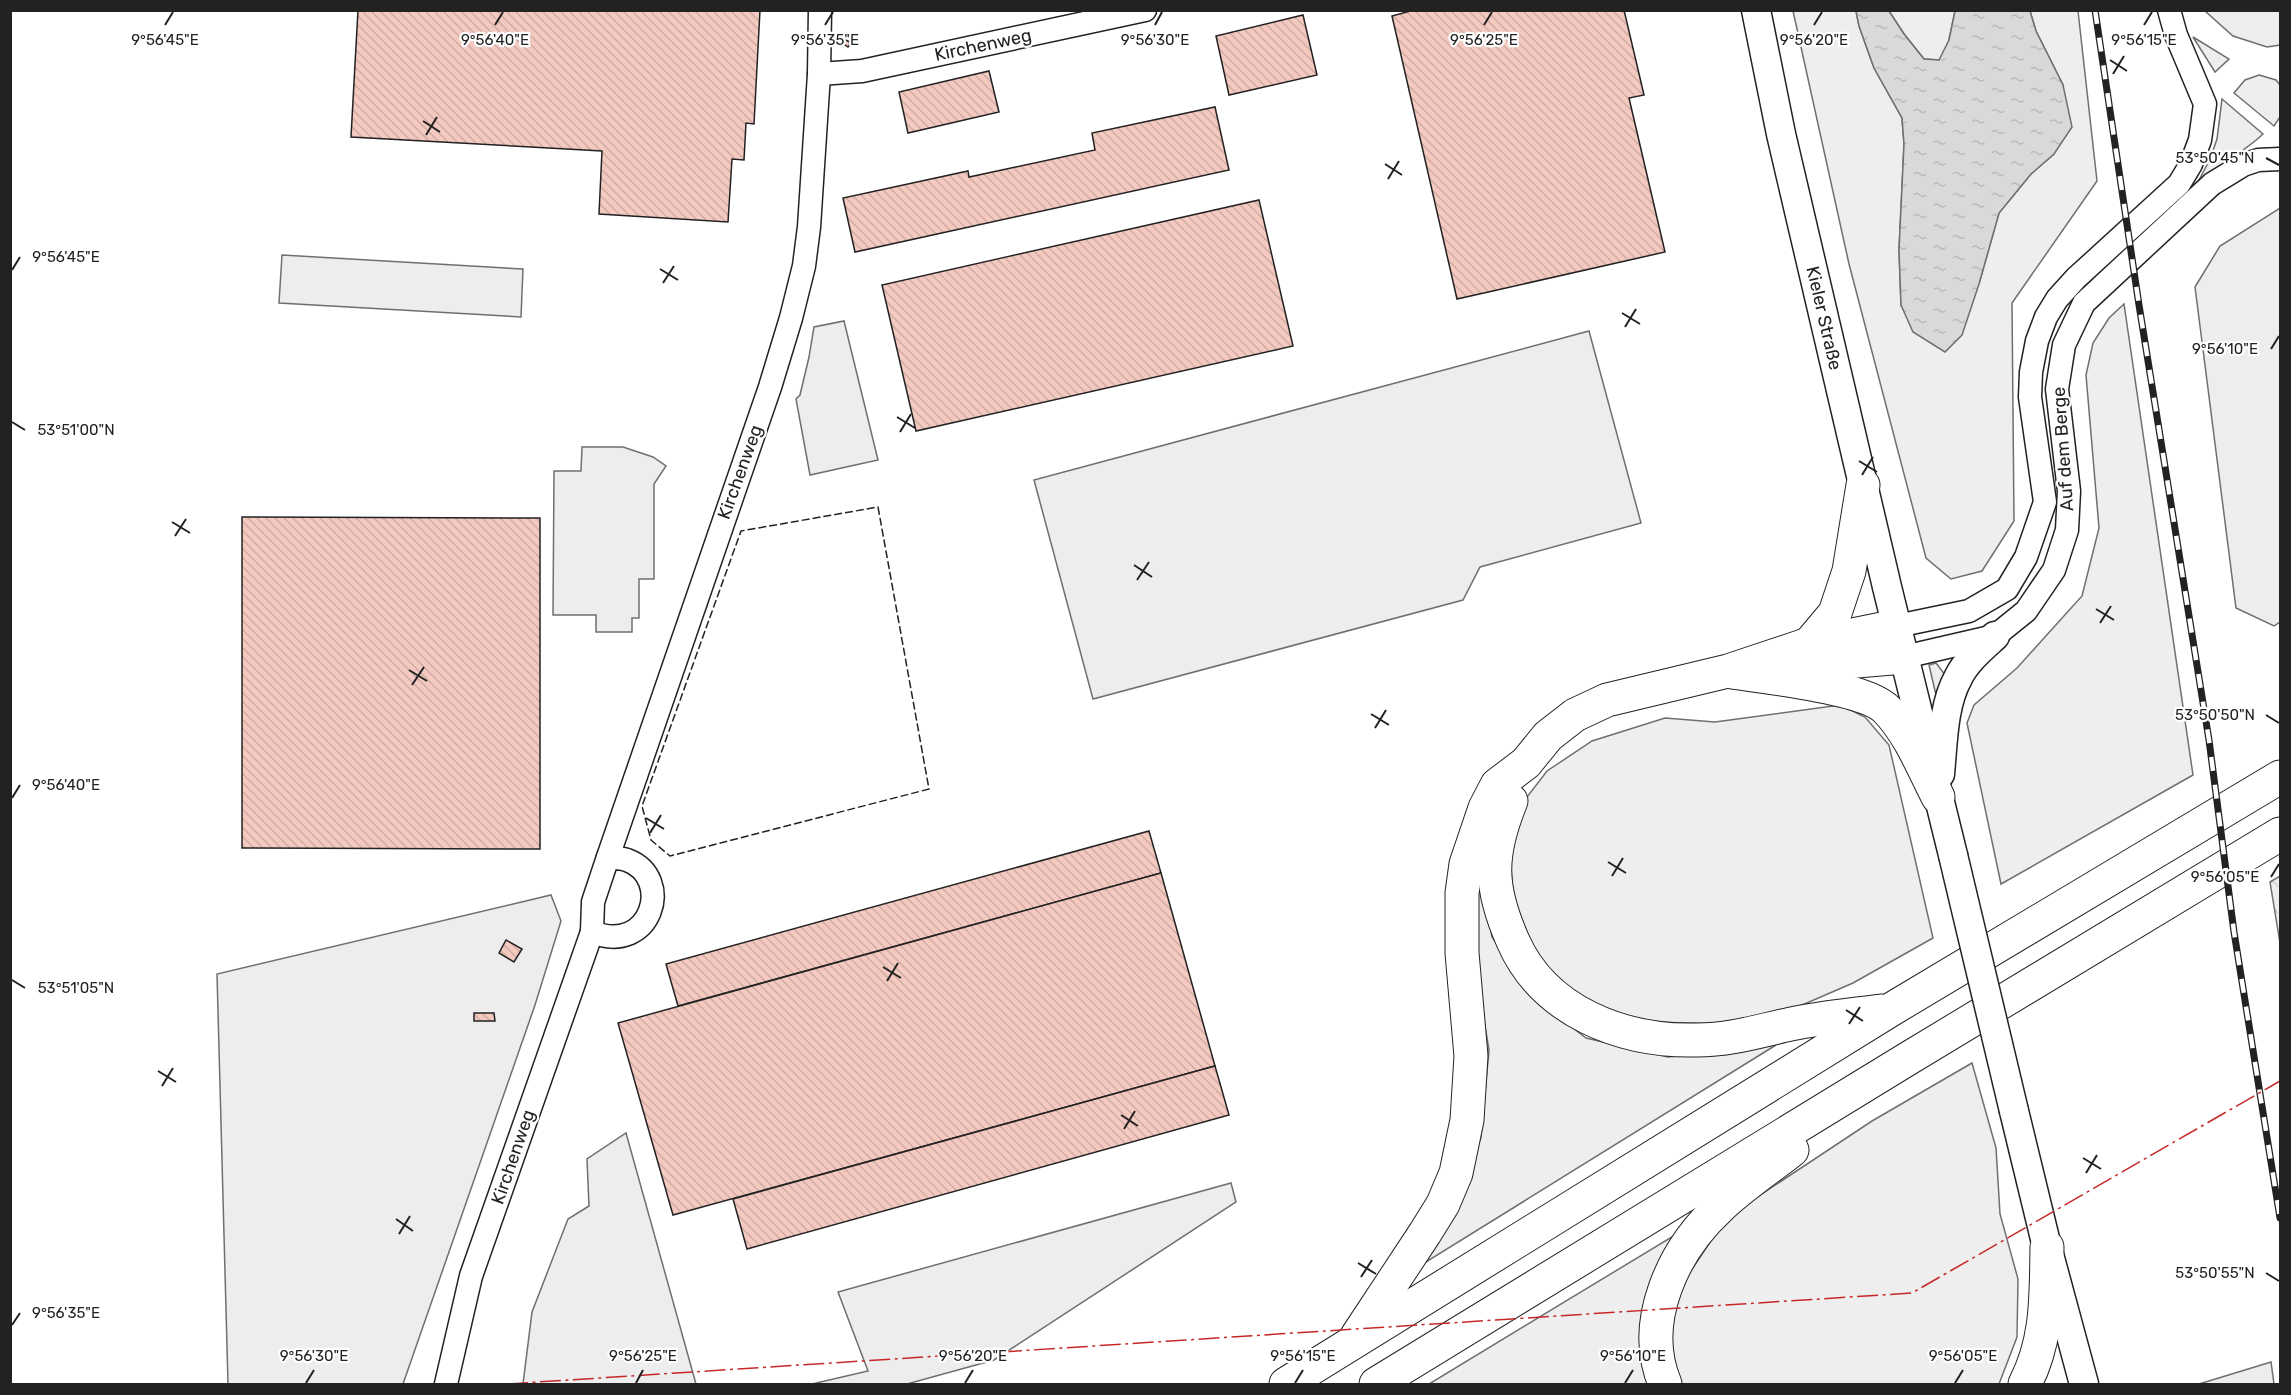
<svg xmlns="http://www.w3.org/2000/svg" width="2291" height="1395" font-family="Rubik,sans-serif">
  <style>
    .green { fill: #eee; stroke: #6f6f6f; stroke-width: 1.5 }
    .forest { fill: url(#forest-crowns); stroke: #6f6f6f; stroke-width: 1.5 }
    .parking { fill: #ededed; stroke: #6f6f6f; stroke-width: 1.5 }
    .water { fill: url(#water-ripples); stroke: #6f6f6f; stroke-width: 1.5 }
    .building { fill: url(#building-back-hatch); stroke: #222; stroke-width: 1.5 }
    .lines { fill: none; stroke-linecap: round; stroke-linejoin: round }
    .minor-casing { stroke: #222; stroke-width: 25 }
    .major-casing { stroke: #222; stroke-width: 31 }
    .highway-casing { stroke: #222; stroke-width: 35 }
    .minor { stroke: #fff; stroke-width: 22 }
    .major { stroke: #fff; stroke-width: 28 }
    .highway { stroke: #fff; stroke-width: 33 }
    .rail-casing { stroke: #222; stroke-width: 7 }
    .rail { stroke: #fff; stroke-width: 4.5; stroke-dasharray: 14; stroke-linecap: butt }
    .major-bridge-casing { stroke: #222; stroke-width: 31; stroke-linecap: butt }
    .major-bridge { stroke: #fff; stroke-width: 28 }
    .fence { stroke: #222; stroke-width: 1.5; stroke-dasharray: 8 3; stroke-linecap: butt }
    .power { stroke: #c62828; stroke-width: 1.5; stroke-dasharray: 21 4.5 3 4.5; stroke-linecap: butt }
    .ticks { fill: none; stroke: #222; stroke-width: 2 }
    .labels { text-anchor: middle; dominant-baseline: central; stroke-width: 4.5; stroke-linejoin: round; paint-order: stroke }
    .street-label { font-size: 18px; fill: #222; stroke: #fff }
    .ticks-label { font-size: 15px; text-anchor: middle; fill: #222; stroke: #fff; stroke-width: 4.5; stroke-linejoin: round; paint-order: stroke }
  </style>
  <defs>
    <pattern id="forest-crowns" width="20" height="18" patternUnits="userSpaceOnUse" patternTransform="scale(1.5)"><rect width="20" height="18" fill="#eee"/><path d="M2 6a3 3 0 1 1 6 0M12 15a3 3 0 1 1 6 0" fill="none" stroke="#ccc"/></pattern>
    <pattern id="water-ripples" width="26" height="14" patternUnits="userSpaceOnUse" patternTransform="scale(1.5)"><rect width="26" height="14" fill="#d9d9d9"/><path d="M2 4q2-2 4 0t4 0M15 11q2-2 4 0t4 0" fill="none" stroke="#bababa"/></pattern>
    <pattern id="building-back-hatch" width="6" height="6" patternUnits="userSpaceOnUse" patternTransform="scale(1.5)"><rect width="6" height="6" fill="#f3c9c0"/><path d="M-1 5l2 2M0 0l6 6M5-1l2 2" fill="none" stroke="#d0aca5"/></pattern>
  </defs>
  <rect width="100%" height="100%" fill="#fff"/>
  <!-- green -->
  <g class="green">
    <path d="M1793,11H1856L1859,26L1874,68L1902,118L1904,144L1899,250L1901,305L1979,284L1999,213L2031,174L2054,154L2063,85L2036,31L2030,11H2078L2097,181L2012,303L2014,521L1982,571L1951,579L1926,558L1849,264Z"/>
    <path d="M1889,11H1955L1949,40L1940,60L1924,59L1904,34Z"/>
    <path d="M2193,37L2229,59L2215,72Z"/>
    <path d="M2259,75L2276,80L2280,85V117L2274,126L2234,93L2245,80Z"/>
    <path d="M2222,99L2263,134C2243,153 2218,165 2197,184L2210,159L2217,139Z"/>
    <path d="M2124,304L2193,775L2001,884L1967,723L1974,705L2017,668L2082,596L2099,528L2086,375L2093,343L2109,318Z"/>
    <path d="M1936,663L1946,676L1936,695L1929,665Z"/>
    <path d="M1840,705L1865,717L1889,745L1933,938L1853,983L1786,1012L1725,1024L1649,1022L1598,1006L1560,987L1534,951L1513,897L1510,851L1527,797L1547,771L1592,741L1665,718L1715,722Z"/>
    <path d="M1482,879L1492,937L1537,1000L1586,1038L1668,1057L1776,1045L1426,1262L1460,1195L1481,1137L1489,1050L1471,942L1473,881Z"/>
    <path d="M1972,1063L1996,1148L2000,1214L2018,1279L2017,1337L1999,1384H1680L1673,1373L1670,1326L1680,1287L1727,1217L1872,1121Z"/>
    <path d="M1675,1235L1648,1288L1642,1361L1651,1384H1429Z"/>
  </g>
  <!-- forest -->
  <path class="forest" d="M2280,876V943L2270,882Z"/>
  <!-- parking -->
  <g class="parking">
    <path d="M2205,11H2280V45L2267,47L2233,36Z"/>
    <path d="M2280,208V622L2274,626L2236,608L2195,287L2220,246Z"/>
    <path d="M282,255L523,269L521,317L279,303Z"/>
    <path d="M844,321L878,460L810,475L796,399L800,395L809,357L814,327Z"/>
    <path d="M1589,331L1641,523L1480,567L1463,600L1093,699L1034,480Z"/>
    <path d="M582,447H623L653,457L666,466L654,484V579H639V618H632V632H596V615H553L554,471H581Z"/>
    <path d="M551,895L561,921L535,1005L403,1384H228L217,974Z"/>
    <path d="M626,1133L696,1384H523L532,1312L568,1219L589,1206L587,1159Z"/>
    <path d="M1231,1183L1236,1202L994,1360L907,1384H812L868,1371L838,1292Z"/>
    <path d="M2271,1362L2274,1384H2199Z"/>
  </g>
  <!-- water -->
  <path class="water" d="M1856,11H1889L1904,34L1924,59L1939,60L1949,40L1955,11H2030L2036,31L2063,85L2072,127L2054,154L2031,174L1999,213L1979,284L1962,335L1945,352L1913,332L1901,305L1899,250L1904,144L1902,118L1874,68L1859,26Z"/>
  <!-- building -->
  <g class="building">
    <path d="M358,10H760L754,124L746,123L744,160L732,159L728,222L599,214L602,151L351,137Z"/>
    <path d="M1414,10H1624L1644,95L1629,98L1665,252L1457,299L1392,16Z"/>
    <path d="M1303,15L1317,75L1229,95L1216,36Z"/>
    <path d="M840,36L851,43L848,47L838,40Z"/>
    <path d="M989,71L999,112L908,133L899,92Z"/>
    <path d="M1215,107L1229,170L855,252L843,198L968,171L969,177L1095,150L1092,133Z"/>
    <path d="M1259,200L1293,346L916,431L882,285Z"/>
    <path d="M242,517L540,518V849L242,848Z"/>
    <path d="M1149,831L1161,873L678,1006L666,964Z"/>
    <path d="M1161,873L1215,1066L673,1215L618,1023Z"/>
    <path d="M506,940L522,949L514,962L499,953Z"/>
    <path d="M474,1013H494L495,1021H474Z"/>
    <path d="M1215,1066L1229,1115L747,1249L733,1199Z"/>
  </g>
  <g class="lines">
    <!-- minor casing -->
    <g class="minor-casing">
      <g id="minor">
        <path d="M819,74L862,71L1145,10"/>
        <path d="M1897,626L1969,611L2007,589L2026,557L2045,502L2030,397L2031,372L2037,341L2046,317L2057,299L2076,278L2179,184L2191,164L2200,140L2205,104L2176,35L2169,10"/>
        <path d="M1904,657L1995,636L2026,611L2054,570L2067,530L2069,491L2057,389L2064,345L2084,303L2212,184L2243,165L2258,160L2280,159"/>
        <path d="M608,857L770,387L791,318L804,266L809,227L819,74L820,10"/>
        <path d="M608,857C614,858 621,858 627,860C675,878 651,956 592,932L593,902Z"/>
        <path d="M446,1384L471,1276L592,932"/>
      </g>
    </g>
    <!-- major casing -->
    <g class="major-casing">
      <g id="major">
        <path d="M1756,10L1781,134L1887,587L1953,855"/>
        <path d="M1940,774C1943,743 1943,705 1958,678C1966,661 1982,648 1995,636"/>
        <path d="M2014,1111L2047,1247L2084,1384"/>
      </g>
    </g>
    <!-- highway casing -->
    <g class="highway-casing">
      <g id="highway">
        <path d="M1809,644L1835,613L1849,571L1863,485"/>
        <path d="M1786,667L1904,657"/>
        <path d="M1732,672C1765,677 1866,687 1887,710C1910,734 1923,768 1938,797"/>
        <path d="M1511,801C1489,855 1489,887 1513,941C1544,1012 1623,1042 1697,1040C1730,1040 1759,1031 1791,1024C1820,1018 1851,1015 1881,1011"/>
        <path d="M1357,1336L1425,1233L1443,1204L1456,1173L1467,1120L1471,1056L1462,953V893L1466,864L1485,808L1497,785L1526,763L1548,736L1575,715L1607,700L1728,671L1809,644L1897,626"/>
        <path d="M1286,1384L1892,1009L2280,777"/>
        <path d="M1376,1384L1909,1058L2280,834"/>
        <path d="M1665,1384C1639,1322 1673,1250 1720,1207C1742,1186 1768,1169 1792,1150"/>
        <path d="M2025,1384C2048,1339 2046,1297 2047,1247"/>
      </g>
    </g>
    <!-- minor -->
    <use href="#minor" class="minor"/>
    <!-- major -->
    <use href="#major" class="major"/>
    <!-- highway -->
    <use href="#highway" class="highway"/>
    <!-- rail casing -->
    <g class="rail-casing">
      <path id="rail" d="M2095,10L2139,305L2209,740L2234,932L2280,1218"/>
    </g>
    <!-- rail -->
    <use href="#rail" class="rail"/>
    <!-- major-bridge casing -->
    <g class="major-bridge-casing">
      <path id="major-bridge" d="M1953,855L2014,1111"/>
    </g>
    <!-- major-bridge -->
    <use href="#major-bridge" class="major-bridge"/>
    <!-- fence -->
    <path class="fence" d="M878,507L929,789L670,856L651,840L642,806L741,531Z"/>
    <!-- power -->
    <path class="power" d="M507,1384L1912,1293L2280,1081"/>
  </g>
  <!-- ticks -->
  <path class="ticks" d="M165,25L173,12M495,25L503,12M825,25L833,12M1155,25L1162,12M1484,25L1492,12M1814,25L1822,12M2144,25L2152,12M2110,60L2127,71M2113,74L2124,56M423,121L440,132M426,135L437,117M2266,158L2279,165M1385,164L1402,175M1388,179L1399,161M660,269L678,280M12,270L20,257M663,283L674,266M1622,313L1640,324M1625,327L1636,309M2271,349L2279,336M897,417L915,428M12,422L25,430M900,432L911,414M1859,461L1877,472M1862,475L1873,457M172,522L190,533M175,536L186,519M1134,565L1152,577M1137,580L1149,562M2096,609L2114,620M2100,623L2111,606M409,670L427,681M412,685L424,667M1371,714L1389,725M2266,715L2279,723M1375,728L1386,710M12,798L20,785M646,818L664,829M650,833L661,815M1608,862L1626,873M1612,876L1623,858M2271,877L2279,864M883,967L901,978M12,980L25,988M887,981L898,963M1846,1010L1863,1021M1849,1024L1860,1007M158,1071L176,1082M162,1086L173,1068M1121,1115L1138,1126M1124,1129L1135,1111M2083,1158L2101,1169M2086,1173L2097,1155M396,1219L413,1231M399,1234L410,1216M1358,1263L1376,1274M2266,1273L2279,1281M1361,1277L1372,1260M12,1325L20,1313M306,1383L314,1370M636,1383L643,1370M965,1383L973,1370M1295,1383L1303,1370M1625,1383L1633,1370M1955,1383L1963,1370"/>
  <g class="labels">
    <!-- street labels -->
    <g class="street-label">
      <text transform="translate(983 45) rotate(-12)">Kirchenweg</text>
      <text transform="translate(1824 318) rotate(77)">Kieler Straße</text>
      <text transform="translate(2063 449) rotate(-94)">Auf dem Berge</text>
      <text transform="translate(740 472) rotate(-70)">Kirchenweg</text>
      <text transform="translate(513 1157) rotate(-71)">Kirchenweg</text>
    </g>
  </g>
  <g class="ticks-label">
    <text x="165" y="45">9°56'45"E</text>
    <text x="495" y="45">9°56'40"E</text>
    <text x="825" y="45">9°56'35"E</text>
    <text x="1155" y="45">9°56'30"E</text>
    <text x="1484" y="45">9°56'25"E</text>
    <text x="1814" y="45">9°56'20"E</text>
    <text x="2144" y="45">9°56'15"E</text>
    <text x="2215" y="163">53°50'45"N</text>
    <text x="66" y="262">9°56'45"E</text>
    <text x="2225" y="354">9°56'10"E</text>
    <text x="76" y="435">53°51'00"N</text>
    <text x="2215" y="720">53°50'50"N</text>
    <text x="66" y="790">9°56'40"E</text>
    <text x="2225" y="882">9°56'05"E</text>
    <text x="76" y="993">53°51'05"N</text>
    <text x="2215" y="1278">53°50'55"N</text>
    <text x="66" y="1318">9°56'35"E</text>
    <text x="314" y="1361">9°56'30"E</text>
    <text x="643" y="1361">9°56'25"E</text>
    <text x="973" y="1361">9°56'20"E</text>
    <text x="1303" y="1361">9°56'15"E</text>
    <text x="1633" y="1361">9°56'10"E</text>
    <text x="1963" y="1361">9°56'05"E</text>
  </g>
  <!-- border -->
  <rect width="2291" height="1395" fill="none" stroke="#222222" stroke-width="24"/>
</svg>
